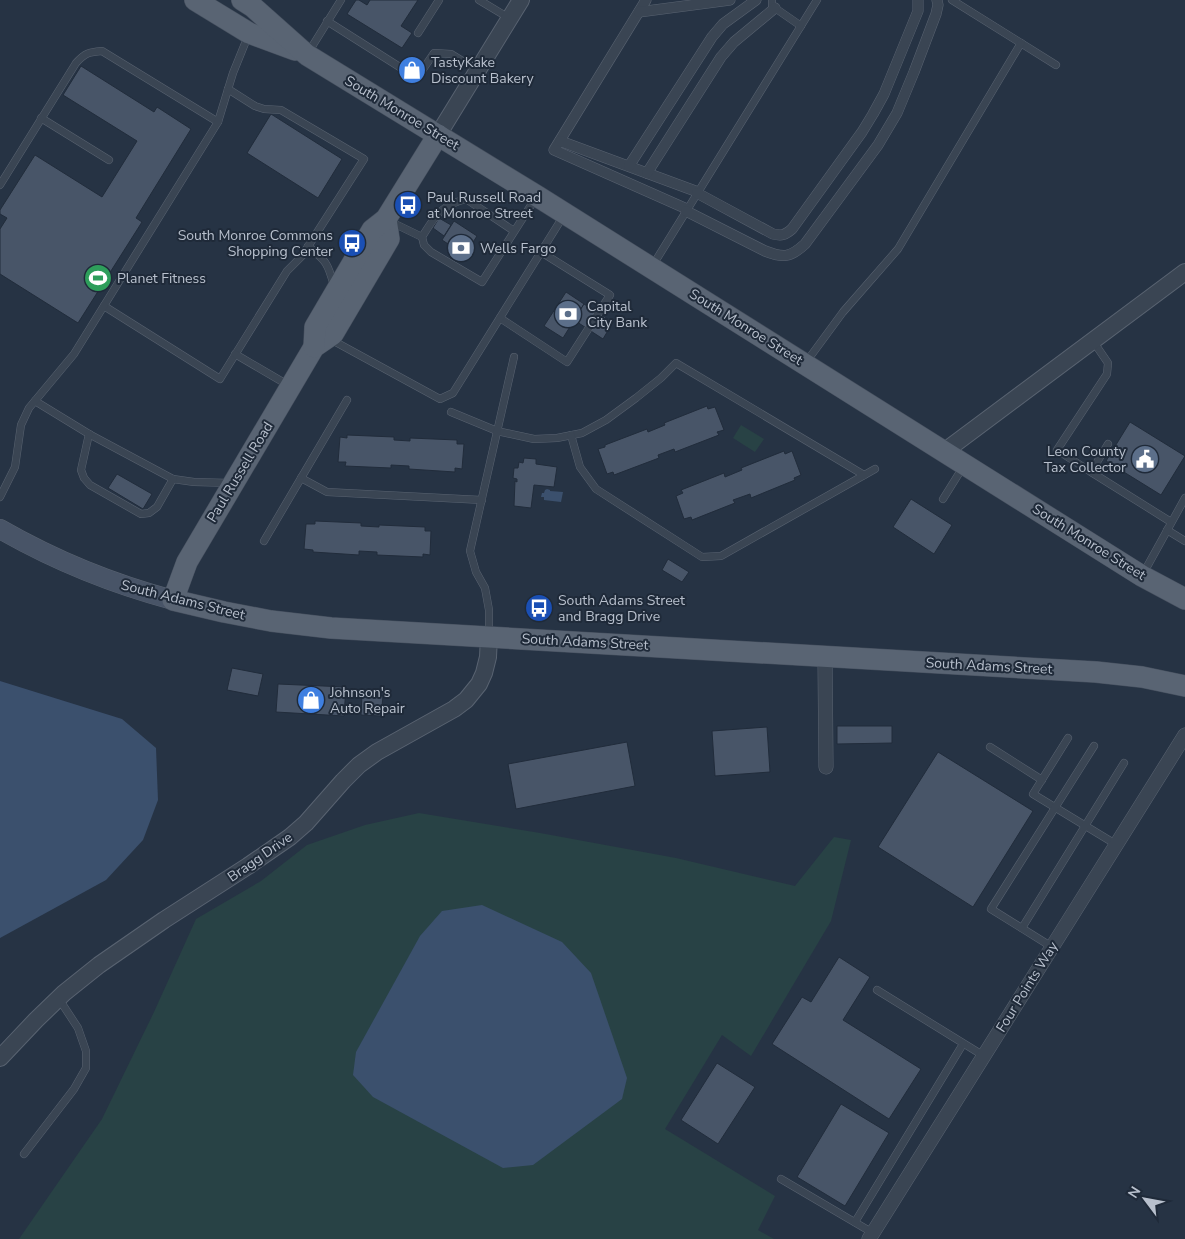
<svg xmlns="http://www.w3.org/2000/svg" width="1185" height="1239" font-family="'Nunito Sans',sans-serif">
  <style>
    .green { fill: #284245 }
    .water { fill: #3b506d }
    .building { fill: #485568; stroke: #212c3b }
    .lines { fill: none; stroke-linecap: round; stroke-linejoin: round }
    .service-casing { stroke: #596371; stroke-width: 8 }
    .pedestrian-casing { stroke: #596371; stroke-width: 11 }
    .minor-casing { stroke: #596371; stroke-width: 15 }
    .tertiary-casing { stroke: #596371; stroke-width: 18 }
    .secondary-casing { stroke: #596371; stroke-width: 20 }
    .primary-casing { stroke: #444e5d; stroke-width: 22 }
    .service { stroke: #3a4553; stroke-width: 7 }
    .pedestrian { stroke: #3a4553; stroke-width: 10 }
    .minor { stroke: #3a4553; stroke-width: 14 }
    .tertiary { stroke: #3a4553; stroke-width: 16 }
    .secondary { stroke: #485467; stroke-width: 19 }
    .primary { stroke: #596473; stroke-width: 21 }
    .labels { text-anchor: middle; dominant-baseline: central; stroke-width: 4; stroke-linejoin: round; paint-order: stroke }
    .poi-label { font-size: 14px; fill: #b8c0cd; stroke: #1f2a39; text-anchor: start }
    .street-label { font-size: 14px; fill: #b8c0cd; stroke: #1f2a39 }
  </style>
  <rect width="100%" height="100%" fill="#263344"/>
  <!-- green -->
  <g class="green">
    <path d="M741,425L764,439L755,452L733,438Z"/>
    <path d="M419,813L540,833L676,858L795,886L834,837L851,840L831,921L751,1056L722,1035L665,1129L775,1196L758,1230L774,1239H19L102,1119L154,1012L196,919L261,881L307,845L365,825Z"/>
  </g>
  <!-- water -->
  <g class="water">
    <path d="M547,489L550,490V491L563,492L561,502L544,500V497H541L542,493H544L545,490Z"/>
    <path d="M0,681L122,719L156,748L158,800L143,840L106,880L0,938Z"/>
    <path d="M482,905L562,942L591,973L627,1078L622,1099L533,1165L503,1168L373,1097L353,1075L356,1052L420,936L442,911Z"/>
  </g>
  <!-- building -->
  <g class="building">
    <path d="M356,0H359L367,5L370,0H418L401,26L412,33L402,48L347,14Z"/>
    <path d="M81,66L154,112L157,107L191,129L136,218L142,222L78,323L0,274V229L7,218L0,214V210L35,155L102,197L137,141L63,95Z"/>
    <path d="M271,114L342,159L318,198L247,153Z"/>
    <path d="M439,218L451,225L444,236L433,228Z"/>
    <path d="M454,221L477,236L465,255L442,240Z"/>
    <path d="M566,292L584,304L563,338L544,326Z"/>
    <path d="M584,304L613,322L603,339L574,320Z"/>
    <path d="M707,406L708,409L715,407L724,430L717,432L719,435L675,452L674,449L658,455L659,458L614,475L613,472L607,474L598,449L605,447V445L647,429L648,432L665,425L664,423Z"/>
    <path d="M1130,422L1185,456L1161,495L1106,461Z"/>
    <path d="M347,435L394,437V440L410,441V438L457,440V444H464L462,469L455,468V472L409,469V466L391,465V468L345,466L346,462H338L340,437L347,438Z"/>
    <path d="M784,451L785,454L792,451L801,475L794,478L795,480L751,498L750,494L733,500L735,503L692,520L691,517L684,519L676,496L683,493L681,490L724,473L725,477L742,470L741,468Z"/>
    <path d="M524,458L536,459V464L557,467L554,487L534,485L531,508L514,506L515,481L517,482V479L513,478L514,468H518L519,462L523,463Z"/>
    <path d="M117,474L152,494L143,509L108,488Z"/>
    <path d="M911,499L952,525L934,554L893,527Z"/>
    <path d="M315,521L361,523V526L379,527V525L425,527V531H431L430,555L423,554V557L377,555V552L359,551V555L313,552V550L304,549L306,524H315Z"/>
    <path d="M668,559L689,572L682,582L662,570Z"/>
    <path d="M232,668L263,674L258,696L227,690Z"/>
    <path d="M278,684L346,687L344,716L276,712Z"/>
    <path d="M362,695L383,696L381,716L361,715Z"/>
    <path d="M837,726H892V743L837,744Z"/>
    <path d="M767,727L770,772L715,776L712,731Z"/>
    <path d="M627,742L635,786L516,809L508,764Z"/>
    <path d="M938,752L1033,811L973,907L878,847Z"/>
    <path d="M839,957L870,977L843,1020L921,1069L889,1119L772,1044L802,997L811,1002Z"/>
    <path d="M717,1063L755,1087L718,1144L681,1120Z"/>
    <path d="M841,1104L889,1133L845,1206L797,1177Z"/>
  </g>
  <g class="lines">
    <!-- service casing -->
    <g class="service-casing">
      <g id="service">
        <path d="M479,0L509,18"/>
        <path d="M772,0V5L775,8L801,26"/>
        <path d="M952,0L1056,65"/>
        <path d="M327,21L417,78L434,53L451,54L477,70"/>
        <path d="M418,33L439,0"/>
        <path d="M308,53L341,0"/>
        <path d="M41,118L109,160"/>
        <path d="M0,185L76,63C85,53 89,52 102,51L218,122"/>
        <path d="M391,222L422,237"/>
        <path d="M514,231L466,199C440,206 435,216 422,237L424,245L431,252L482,282L535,199"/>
        <path d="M308,246C326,261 328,263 334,286"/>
        <path d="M653,265L817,0"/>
        <path d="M104,306L220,379L287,271L302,256L364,159L281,110L264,109L255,106L228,89"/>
        <path d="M500,318L567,362L610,295L541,252"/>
        <path d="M330,339L440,399L453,393L564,215"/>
        <path d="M235,354L288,385"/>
        <path d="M807,361L843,312L898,249L1021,43"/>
        <path d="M35,401L89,434L173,479L194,482L231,483"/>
        <path d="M451,412L497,431L534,439L557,438L582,433L606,420L636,398L661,378L676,363L864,475"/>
        <path d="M89,434L81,470L84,478L90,485L141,514L149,513L157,507L173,479"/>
        <path d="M571,435L580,467L596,489L702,557L721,556L875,469"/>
        <path d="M1108,444L1091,472L1171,522"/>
        <path d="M1091,472L1057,450L1107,374L1108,363L1093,341"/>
        <path d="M301,478L327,492L482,500"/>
        <path d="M0,497L15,467L21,425L29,408L74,354L218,122L233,73L248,36"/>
        <path d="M943,499L963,467"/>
        <path d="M1167,530L1185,541"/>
        <path d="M264,541L347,400"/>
        <path d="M1143,574L1185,498"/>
        <path d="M489,635V610L485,588L476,572L470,551L514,357"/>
        <path d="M1068,738L1033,794L1117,845"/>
        <path d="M990,747L1042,780"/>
        <path d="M1022,928L1124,763"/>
        <path d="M1052,947L991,909L1094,746"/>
        <path d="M877,990L984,1056"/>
        <path d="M24,1154L74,1089L86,1068V1051L78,1028L59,999"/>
        <path d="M781,1179L873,1233"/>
        <path d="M855,1222L963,1044"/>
      </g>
    </g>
    <!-- pedestrian casing -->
    <g class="pedestrian-casing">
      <g id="pedestrian">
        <path d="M646,0L554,150L687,209"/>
        <path d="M639,12L730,0"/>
        <path d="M560,141L698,192"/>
        <path d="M629,166L712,37L723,24L756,0"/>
        <path d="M647,173L721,57L734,42L775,8"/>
        <path d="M697,193L773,234C782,236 785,235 792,229L862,132L873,114L884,94L918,11V0"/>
        <path d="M686,211L765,251C783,258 790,258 805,244L878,145L897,113L914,72L936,14L938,5L937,0"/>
      </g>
    </g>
    <!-- minor casing -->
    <g class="minor-casing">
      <g id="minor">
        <path d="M825,657L826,767"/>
        <path d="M869,1239L1185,735"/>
      </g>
    </g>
    <!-- tertiary casing -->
    <g class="tertiary-casing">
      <g id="tertiary">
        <path d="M438,135L521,0"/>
        <path d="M945,451L1185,272"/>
        <path d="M0,1058L36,1020L64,993L99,965L164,920L248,866L290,837L306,823L343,781L359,765L377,752L454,709L466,700L479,684L484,673L488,657L489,636"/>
      </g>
    </g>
    <!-- secondary casing -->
    <g class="secondary-casing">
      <path id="secondary" d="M0,529C54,560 113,584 173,600"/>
    </g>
    <!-- primary casing -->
    <g class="primary-casing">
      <g id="primary">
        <path d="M195,0L249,33L295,50"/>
        <path d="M242,0L253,7L307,55L537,196L1142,576L1185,599"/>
        <path d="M386,219L389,239L333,334L314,347L187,562L173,600L224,612L271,621L331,628L1096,672L1142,677L1185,686"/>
        <path d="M314,347L315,327L372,230L386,219L438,135"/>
      </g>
    </g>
    <!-- service -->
    <use href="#service" class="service"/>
    <!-- pedestrian -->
    <use href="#pedestrian" class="pedestrian"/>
    <!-- minor -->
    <use href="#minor" class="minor"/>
    <!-- tertiary -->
    <use href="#tertiary" class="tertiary"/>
    <!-- secondary -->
    <use href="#secondary" class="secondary"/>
    <!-- primary -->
    <use href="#primary" class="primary"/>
  </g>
  <!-- icons -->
  <defs>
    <g id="shop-disc" transform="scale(1.4375)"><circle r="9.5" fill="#3f7fe0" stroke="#1f2a39"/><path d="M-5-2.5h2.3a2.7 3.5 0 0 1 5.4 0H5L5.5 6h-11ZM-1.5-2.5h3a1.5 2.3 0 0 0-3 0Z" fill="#fff"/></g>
    <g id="bus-disc" transform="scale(1.4375)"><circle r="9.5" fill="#1a4fb4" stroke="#1f2a39"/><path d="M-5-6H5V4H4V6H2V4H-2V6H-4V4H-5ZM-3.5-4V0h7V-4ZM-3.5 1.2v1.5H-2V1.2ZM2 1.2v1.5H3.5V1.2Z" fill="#fff"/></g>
    <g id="bank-disc" transform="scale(1.4375)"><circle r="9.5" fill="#5c6f8a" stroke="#1f2a39"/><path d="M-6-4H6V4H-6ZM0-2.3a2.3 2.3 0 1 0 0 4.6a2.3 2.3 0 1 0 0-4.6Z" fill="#fff"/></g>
    <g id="stadium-disc" transform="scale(1.4375)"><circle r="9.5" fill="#2e9e5b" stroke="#1f2a39"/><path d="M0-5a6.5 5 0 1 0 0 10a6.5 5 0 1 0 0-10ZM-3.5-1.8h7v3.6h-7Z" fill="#fff"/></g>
    <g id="civic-disc" transform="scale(1.4375)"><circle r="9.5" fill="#5c6f8a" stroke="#1f2a39"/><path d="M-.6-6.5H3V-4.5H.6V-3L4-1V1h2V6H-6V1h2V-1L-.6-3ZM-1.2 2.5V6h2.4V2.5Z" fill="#fff"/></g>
  </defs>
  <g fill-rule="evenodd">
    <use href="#shop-disc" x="412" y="70"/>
    <use href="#bus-disc" x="408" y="205"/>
    <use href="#bus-disc" x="352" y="243"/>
    <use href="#bank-disc" x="461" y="248"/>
    <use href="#stadium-disc" x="98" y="278"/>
    <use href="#bank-disc" x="568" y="314"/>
    <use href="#civic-disc" x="1145" y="459"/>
    <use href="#bus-disc" x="539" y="608"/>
    <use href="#shop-disc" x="311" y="700"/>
  </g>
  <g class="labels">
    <!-- poi labels -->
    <g class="poi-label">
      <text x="431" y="62">TastyKake<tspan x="431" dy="16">Discount Bakery</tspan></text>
      <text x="427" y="197">Paul Russell Road<tspan x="427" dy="16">at Monroe Street</tspan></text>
      <text x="333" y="235" text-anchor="end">South Monroe Commons<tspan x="333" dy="16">Shopping Center</tspan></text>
      <text x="480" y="248">Wells Fargo</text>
      <text x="117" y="278">Planet Fitness</text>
      <text x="587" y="306">Capital<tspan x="587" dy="16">City Bank</tspan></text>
      <text x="1126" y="451" text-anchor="end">Leon County<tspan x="1126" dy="16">Tax Collector</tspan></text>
      <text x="558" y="600">South Adams Street<tspan x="558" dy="16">and Bragg Drive</tspan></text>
      <text x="330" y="692">Johnson's<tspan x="330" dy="16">Auto Repair</tspan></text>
    </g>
    <!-- street labels -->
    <g class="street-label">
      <text transform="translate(402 113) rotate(31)">South Monroe Street</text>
      <text transform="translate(746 327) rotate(32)">South Monroe Street</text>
      <text transform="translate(240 472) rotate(-59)">Paul Russell Road</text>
      <text transform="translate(1089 542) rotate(32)">South Monroe Street</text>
      <text transform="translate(183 600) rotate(14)">South Adams Street</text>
      <text transform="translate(585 642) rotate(3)">South Adams Street</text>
      <text transform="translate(989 666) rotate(3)">South Adams Street</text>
      <text transform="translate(260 857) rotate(-35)">Bragg Drive</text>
      <text transform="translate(1027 987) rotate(-58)">Four Points Way</text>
    </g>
  </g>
  <!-- north arrow -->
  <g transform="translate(1145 1199) rotate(302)" stroke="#1f2a39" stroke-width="4" paint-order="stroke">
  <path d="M0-4L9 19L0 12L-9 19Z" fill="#b8c0cd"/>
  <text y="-8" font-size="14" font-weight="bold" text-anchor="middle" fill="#b8c0cd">N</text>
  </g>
</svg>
